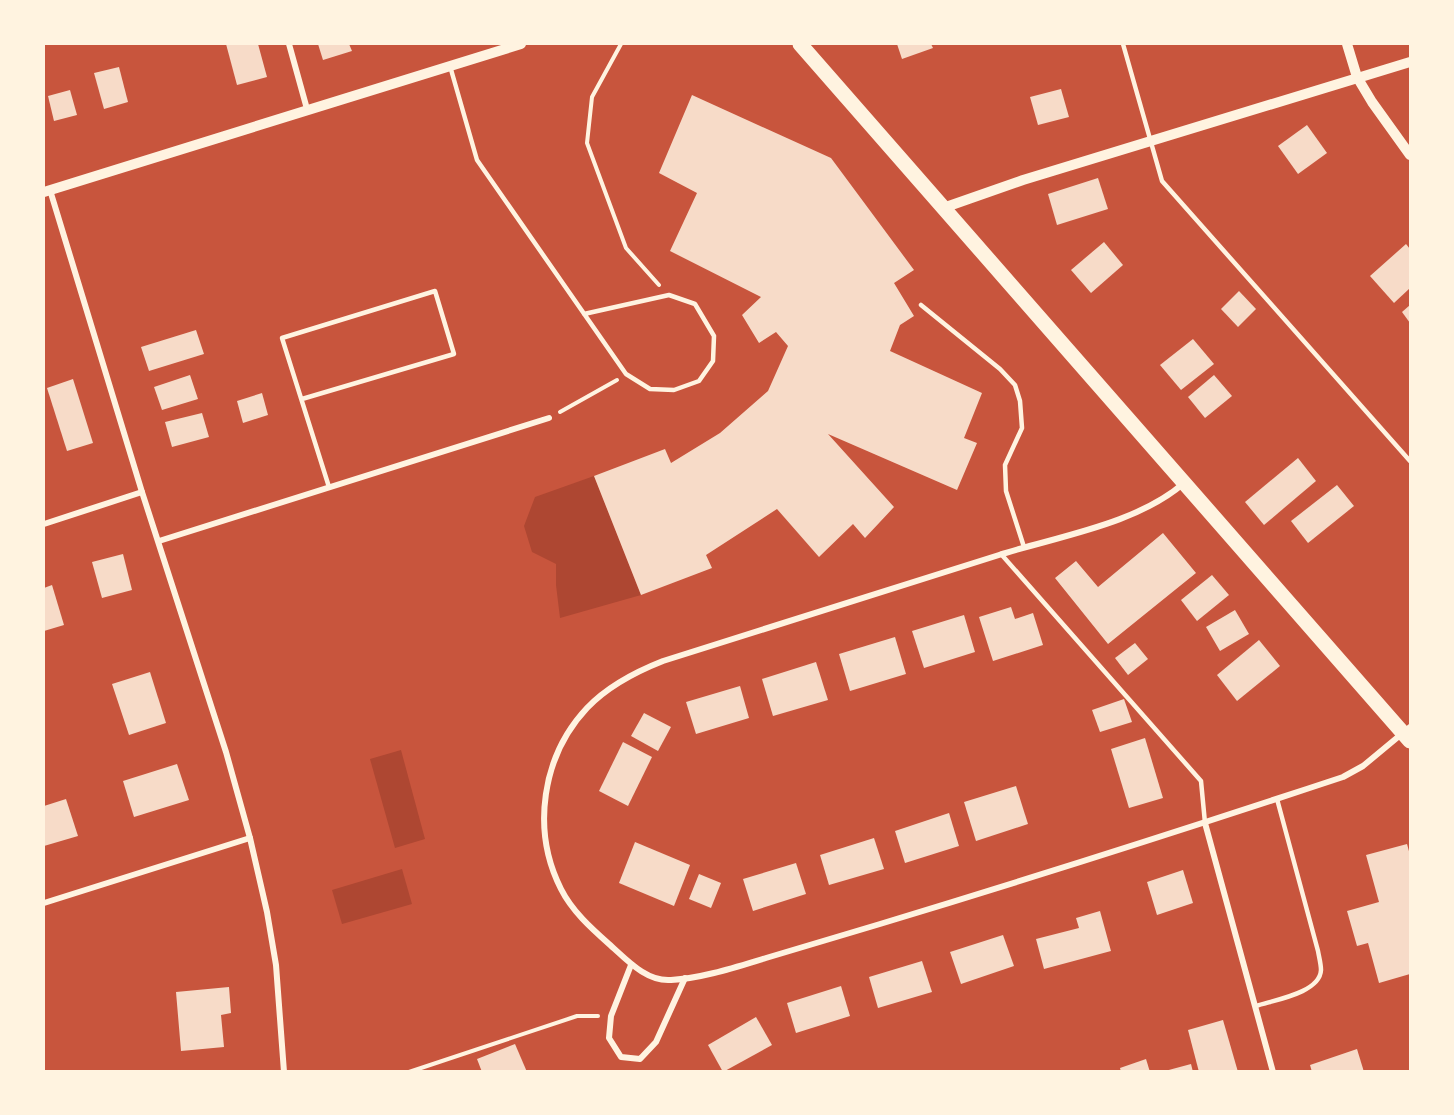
<svg xmlns="http://www.w3.org/2000/svg" width="1454" height="1115" font-family="'Golos Text',sans-serif">
  <style>
    .green { fill: #ae4732 }
    .building { fill: #f7dbc8 }
    .lines { fill: none; stroke-linecap: round; stroke-linejoin: round }
    .path { stroke: #fff3e0; stroke-width: 4 }
    .service { stroke: #fff3e0; stroke-width: 4.5 }
    .minor { stroke: #fff3e0; stroke-width: 6 }
    .tertiary { stroke: #fff3e0; stroke-width: 10 }
    .primary { stroke: #fff3e0; stroke-width: 15 }
  </style>
  <rect width="100%" height="100%" fill="#c8553d"/>
  <!-- green -->
  <g class="green">
    <path d="M594,476L641,595L560,618L556,585V564L532,552L524,526L535,497Z"/>
    <path d="M401,750L425,839L395,848L370,759Z"/>
    <path d="M402,869L412,904L342,924L332,890Z"/>
  </g>
  <!-- building -->
  <g class="building">
    <path d="M226,44H258L267,77L237,85Z"/>
    <path d="M318,44H349L352,51L323,60Z"/>
    <path d="M897,44H931L933,48L902,59Z"/>
    <path d="M119,67L128,102L104,109L94,73Z"/>
    <path d="M1061,89L1069,117L1038,125L1030,97Z"/>
    <path d="M70,90L77,115L54,121L48,96Z"/>
    <path d="M692,95L831,158L914,270L894,283L914,316L900,325L890,351L982,393L964,438L977,443L957,490L828,434L894,507L865,538L853,524L819,557L777,509L706,555L712,568L641,595L594,476L665,449L671,463L720,433L768,391L788,346L776,332L759,343L742,315L761,297L670,251L697,193L659,173Z"/>
    <path d="M1307,125L1327,153L1298,174L1278,146Z"/>
    <path d="M1098,178L1108,209L1057,225L1048,194Z"/>
    <path d="M1104,242L1123,265L1091,293L1071,270Z"/>
    <path d="M1406,244L1410,249V288L1394,303L1370,276Z"/>
    <path d="M1239,291L1256,309L1238,327L1221,309Z"/>
    <path d="M1410,305V323L1402,312Z"/>
    <path d="M196,330L204,354L149,371L141,347Z"/>
    <path d="M1193,339L1214,364L1181,390L1160,365Z"/>
    <path d="M190,375L198,399L162,410L154,387Z"/>
    <path d="M1214,375L1232,396L1205,418L1188,397Z"/>
    <path d="M73,379L93,443L67,451L47,388Z"/>
    <path d="M262,393L268,415L243,423L237,401Z"/>
    <path d="M202,413L209,437L172,447L165,422Z"/>
    <path d="M1298,458L1316,481L1264,525L1245,502Z"/>
    <path d="M1337,485L1354,506L1308,543L1291,521Z"/>
    <path d="M1163,533L1196,573L1108,644L1055,578L1076,561L1098,587Z"/>
    <path d="M123,554L132,590L102,598L92,562Z"/>
    <path d="M1212,575L1229,595L1197,621L1181,600Z"/>
    <path d="M52,585L64,625L44,631V588Z"/>
    <path d="M1011,607L1015,619L1033,613L1043,645L993,661L979,617Z"/>
    <path d="M1235,610L1249,634L1220,651L1206,627Z"/>
    <path d="M964,615L975,652L924,668L912,631Z"/>
    <path d="M895,637L906,674L850,691L839,654Z"/>
    <path d="M1259,640L1280,666L1237,701L1217,675Z"/>
    <path d="M1135,643L1148,659L1128,675L1115,658Z"/>
    <path d="M816,662L828,700L773,716L762,679Z"/>
    <path d="M150,672L166,723L129,735L112,684Z"/>
    <path d="M740,686L749,718L696,734L686,702Z"/>
    <path d="M1124,699L1132,722L1100,732L1092,710Z"/>
    <path d="M644,713L671,727L658,751L631,736Z"/>
    <path d="M1145,738L1163,798L1129,808L1111,749Z"/>
    <path d="M623,742L652,757L628,806L599,791Z"/>
    <path d="M177,764L189,800L134,817L123,781Z"/>
    <path d="M1016,786L1028,824L976,841L964,802Z"/>
    <path d="M66,799L78,836L44,846V806Z"/>
    <path d="M949,813L959,846L905,863L895,831Z"/>
    <path d="M874,838L884,869L829,885L820,855Z"/>
    <path d="M635,842L690,865L674,906L619,883Z"/>
    <path d="M1407,844L1410,855V974L1379,983L1368,943L1357,946L1347,911L1379,902L1366,855Z"/>
    <path d="M796,863L806,894L753,911L743,879Z"/>
    <path d="M1183,870L1193,903L1157,915L1147,882Z"/>
    <path d="M699,874L721,883L711,908L689,899Z"/>
    <path d="M1100,911L1111,951L1044,969L1036,939L1079,928L1076,918Z"/>
    <path d="M1003,935L1014,966L961,984L950,952Z"/>
    <path d="M922,961L932,992L878,1008L869,977Z"/>
    <path d="M841,986L850,1016L796,1033L787,1003Z"/>
    <path d="M229,987L231,1013L221,1015L224,1047L181,1051L176,992Z"/>
    <path d="M756,1017L772,1045L723,1072L708,1045Z"/>
    <path d="M1223,1020L1238,1072H1199L1188,1030Z"/>
    <path d="M515,1044L527,1072H482L477,1059Z"/>
    <path d="M1357,1049L1364,1072H1312L1310,1065Z"/>
    <path d="M1146,1059L1150,1072H1121L1120,1068Z"/>
    <path d="M1191,1064L1193,1072H1165V1071Z"/>
  </g>
  <g class="lines">
    <!-- path -->
    <g class="path">
      <path d="M621,44L592,97L587,143L626,248L659,285"/>
      <path d="M560,412L617,380"/>
      <path d="M409,1072L577,1016H598"/>
    </g>
    <!-- service -->
    <g class="service">
      <path d="M1123,44L1162,181L1410,461"/>
      <path d="M450,66L477,160L626,374L650,389L674,390L699,381L713,361L714,336L695,304L669,295L584,314"/>
      <path d="M921,305L1000,369L1015,385L1020,401L1022,428L1005,465L1006,491L1024,547"/>
      <path d="M302,399L454,354L435,291L282,338L329,487"/>
      <path d="M1001,554L1201,781L1205,823"/>
      <path d="M1256,1006C1274,1000 1320,993 1321,970C1321,964 1319,957 1318,951L1277,799"/>
    </g>
    <!-- minor -->
    <g class="minor">
      <path d="M289,44L307,109"/>
      <path d="M50,190L142,492L226,752L250,838L267,912L276,965L284,1072"/>
      <path d="M1184,483C1137,524 1059,536 999,555C887,590 775,625 663,661C635,672 608,686 587,708C542,756 531,830 561,889C572,911 591,928 609,944C626,959 646,982 671,980C703,978 736,967 766,958C804,947 842,935 880,924C1035,877 1189,828 1343,777L1363,766L1410,727"/>
      <path d="M44,524L142,492"/>
      <path d="M159,541L549,418"/>
      <path d="M1205,823L1273,1072"/>
      <path d="M44,903L250,838"/>
      <path d="M631,965L611,1016L609,1038L621,1057L640,1059L656,1042L685,978"/>
    </g>
    <!-- tertiary -->
    <g class="tertiary">
      <path d="M1347,44L1357,77L1372,102L1410,155"/>
      <path d="M44,192L521,44"/>
      <path d="M943,208L1023,180L1410,62"/>
    </g>
    <!-- primary -->
    <path class="primary" d="M800,44L1410,741"/>
  </g>
  <!-- border -->
  <rect width="1454" height="1115" fill="none" stroke="#fff3e0" stroke-width="90"/>
</svg>
